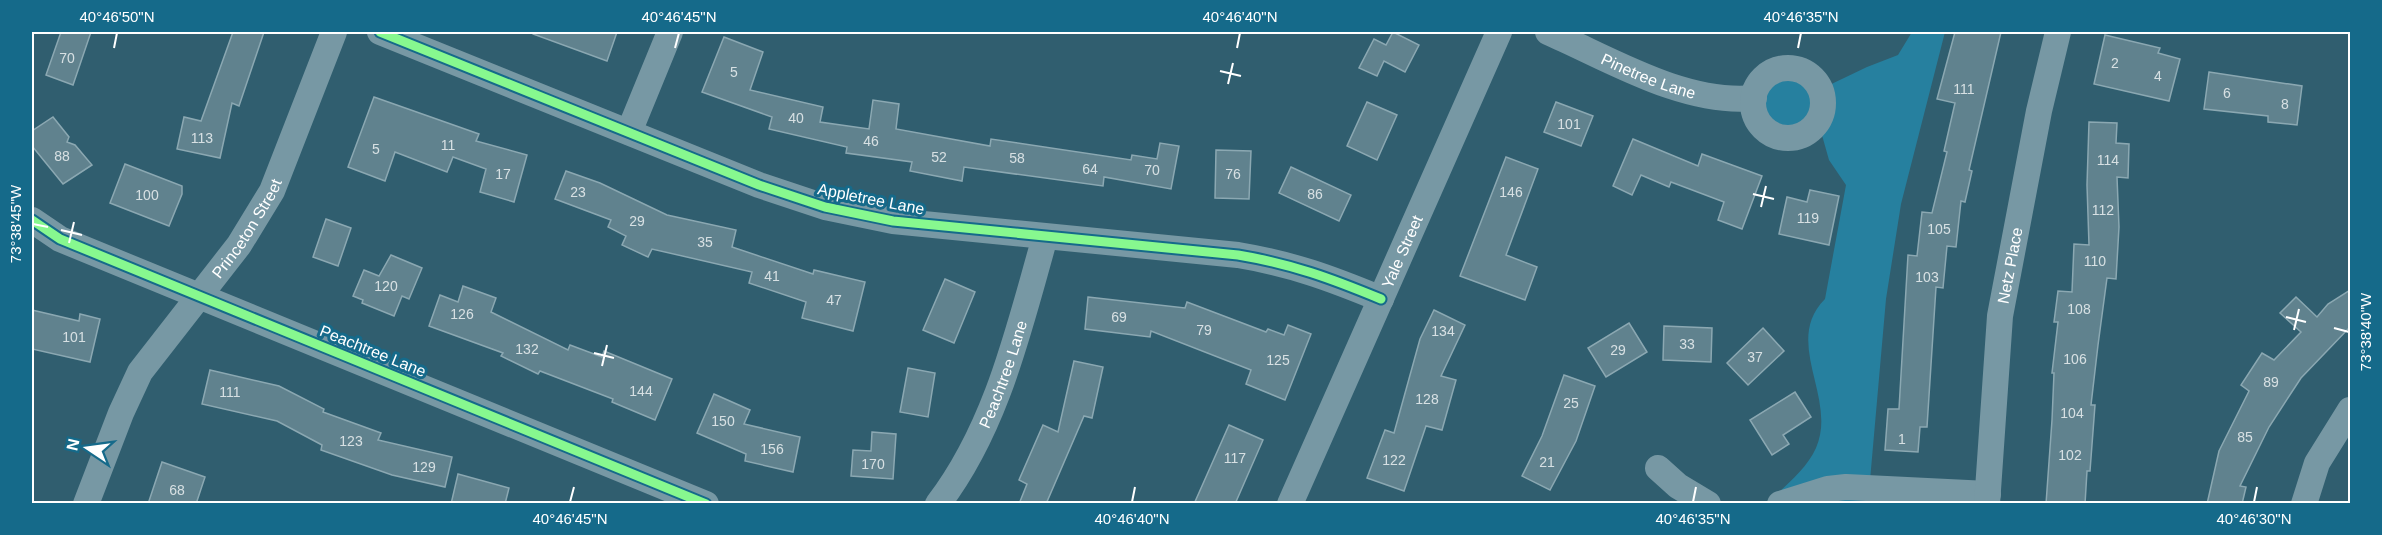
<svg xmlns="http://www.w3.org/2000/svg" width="2382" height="535" font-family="Arial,sans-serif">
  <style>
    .green { fill: #26809f }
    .building { fill: #60828e; stroke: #8ba8b2; stroke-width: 1.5 }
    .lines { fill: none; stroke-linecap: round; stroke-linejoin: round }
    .minor { stroke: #7798a4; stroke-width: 26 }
    .cycleway-casing { stroke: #156a8a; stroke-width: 13 }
    .cycleway { stroke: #87f88f; stroke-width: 9 }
    .ticks { fill: none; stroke: #fff; stroke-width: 2 }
    .labels { text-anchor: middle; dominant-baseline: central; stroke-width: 6; stroke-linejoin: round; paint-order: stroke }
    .number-label { font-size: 14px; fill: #d7e0e3 }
    .street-label { font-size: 16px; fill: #fff; stroke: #156a8a }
    .neatline { fill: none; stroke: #fff; stroke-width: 2 }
    .ticks-label { font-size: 15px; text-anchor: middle; fill: #fff }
  </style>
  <rect width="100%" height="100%" fill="#305e6f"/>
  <!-- green -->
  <path class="green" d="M1912,32H1945L1901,204L1886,299L1868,503H1767C1784,487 1806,470 1816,448C1838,398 1782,342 1825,299L1846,185L1829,160L1818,121C1807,133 1795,141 1778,136C1723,120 1776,26 1821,89L1867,67L1898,55Z"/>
  <!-- building -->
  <g class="building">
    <path d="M61,32H91L73,85L46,75Z"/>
    <path d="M233,32H264L239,106L232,103L220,158L177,149L184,117L201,121Z"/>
    <path d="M533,32H617L607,61L533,34Z"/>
    <path d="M1393,32L1419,45L1405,72L1384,61L1377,76L1359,68L1374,39L1386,45Z"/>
    <path d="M1955,32H2001L1969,170L1972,171L1965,202L1961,201L1956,247L1947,246L1943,288L1936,287L1927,427H1920L1918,452L1885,450L1888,409H1899L1908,255L1917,256L1922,212L1932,213L1947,152L1944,151L1955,103L1937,99Z"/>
    <path d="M2105,35L2160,48L2158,53L2180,59L2169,101L2094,84Z"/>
    <path d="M724,37L763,52L750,90L823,107L820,122L869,129L873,100L899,104L896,129L990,146L991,139L1131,160L1132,155L1157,159L1160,143L1179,146L1171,189L1104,177L1103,186L964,167L962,181L910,171L912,162L846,153L847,147L769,129L772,117L702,92Z"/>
    <path d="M2209,72L2302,86L2297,125L2268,122V116L2204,109Z"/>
    <path d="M374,97L479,134L476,141L527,155L514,202L480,192L486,169L453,157L447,172L395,152L385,181L348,167Z"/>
    <path d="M1367,102L1397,115L1377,160L1347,146Z"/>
    <path d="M1556,102L1593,116L1581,146L1544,132Z"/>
    <path d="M53,117L69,137L67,142L75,145L92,165L63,184L32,146V131Z"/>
    <path d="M2089,122L2117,123L2116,143L2129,144L2128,178L2117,177L2119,227L2116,279L2107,278L2098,345L2091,405H2095L2090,471H2087L2085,504H2046L2052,420L2054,373H2052L2058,322H2054L2058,291L2072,292L2074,244L2089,245L2087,185Z"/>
    <path d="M1633,139L1698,166L1702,154L1762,176L1742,229L1718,220L1724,202L1671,182L1669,187L1641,175L1632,195L1613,186Z"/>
    <path d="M1216,150L1251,151L1249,199L1215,198Z"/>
    <path d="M1506,157L1538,169L1506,255L1537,267L1525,300L1460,276Z"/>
    <path d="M125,164L182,186V194L169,226L110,203Z"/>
    <path d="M1291,167L1351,195L1339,221L1279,193Z"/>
    <path d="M566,171L600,183L667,215L736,230L732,247L813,274L814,270L865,282L853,331L802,318L806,302L749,283L752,272L652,249L648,257L622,245L626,236L608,227L611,220L555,199Z"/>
    <path d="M1810,190L1839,196L1829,245L1779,234L1787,197L1807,202Z"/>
    <path d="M326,219L351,228L338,266L313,257Z"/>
    <path d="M391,255L422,268L409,299L402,296L394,316L362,303L363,300L353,296L364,270L379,276Z"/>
    <path d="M945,279L975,292L954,343L923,330Z"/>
    <path d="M463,286L496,298L491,312L568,350L570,345L602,357L604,351L672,379L655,420L612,402L613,399L540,371L538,374L501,356L503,353L429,326L440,295L458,302Z"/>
    <path d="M2350,290V327L2301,378L2269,427L2240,486L2246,487L2242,504H2207L2219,451L2249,391L2241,385L2262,353L2274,360L2301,332L2280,313L2296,297L2317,317L2328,304Z"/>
    <path d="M1088,297L1185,308L1187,302L1266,332L1268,329L1284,335L1288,325L1311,334L1285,400L1246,384L1251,370L1151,331L1150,337L1085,329Z"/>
    <path d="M32,310L79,321L80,314L100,319L90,362L32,349Z"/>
    <path d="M1434,310L1465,325L1441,376L1456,380L1442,430L1426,426L1404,491L1367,478L1385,430L1394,433L1420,339Z"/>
    <path d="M1629,323L1647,352L1606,377L1588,348Z"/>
    <path d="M1664,326L1712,328L1711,362L1663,360Z"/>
    <path d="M1763,328L1784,351L1748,385L1727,363Z"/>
    <path d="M1074,361L1103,367L1092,418L1084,416L1046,504H1019L1027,484L1019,480L1043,425L1058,432Z"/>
    <path d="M908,368L935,373L928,417L900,412Z"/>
    <path d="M210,370L279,386L324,409L323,412L381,433L378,440L452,457L445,487L392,475L321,450L322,445L277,421L202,404Z"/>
    <path d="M1564,375L1595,386L1576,441L1550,490L1522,476L1542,436Z"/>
    <path d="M1795,392L1811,417L1783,435L1789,444L1772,455L1750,420Z"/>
    <path d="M714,394L750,410L744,424L800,437L793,472L745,461L746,454L697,433Z"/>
    <path d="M1229,425L1263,440L1235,504H1194Z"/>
    <path d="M872,432L896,434L893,479L851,476L853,450L871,451Z"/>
    <path d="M162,462L205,477L196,504H148Z"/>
    <path d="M458,474L509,488L505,504H451Z"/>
  </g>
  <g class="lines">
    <!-- minor -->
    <g class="minor">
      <path d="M380,32L759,185L825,207L893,221L1238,255C1292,264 1330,278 1381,299"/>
      <path id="s1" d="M1548,32C1610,59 1684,105 1754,98"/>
      <circle cx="1788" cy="103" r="35"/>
      <path d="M629,132L670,32"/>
      <path d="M32,220L60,239L706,504"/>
      <path d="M1658,468L1678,486L1708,504"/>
      <path id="s2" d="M86,504L121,413L140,372L239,245L272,191L334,32"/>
      <path id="s3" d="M938,504C997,427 1019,328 1045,237"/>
      <path id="s4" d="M1290,504L1499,32"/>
      <path d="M1780,504L1828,489L1846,487L1988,494"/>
      <path id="s5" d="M1987,504L2000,316L2039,111L2058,32"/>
      <path d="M2304,504L2317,463L2350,410"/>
    </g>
    <!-- cycleway casing -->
    <g class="cycleway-casing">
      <g id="cycleway">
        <path d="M380,32L759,185L825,207L893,221L1238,255C1292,264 1330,278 1381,299"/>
        <path d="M32,220L60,239L706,504"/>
      </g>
    </g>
    <!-- cycleway -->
    <use href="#cycleway" class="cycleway"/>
  </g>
  <!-- ticks -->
  <path class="ticks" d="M114,48L117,33M675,48L679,33M1237,48L1240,33M1798,48L1801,33M1220,71L1241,76M1228,84L1233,63M1753,194L1774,199M1761,207L1766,186M33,224L48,227M61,230L82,235M69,243L74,222M2286,317L2306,322M2334,328L2349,332M2294,330L2299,309M594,353L614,358M602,366L607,345M570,502L574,487M1132,502L1135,487M1693,502L1696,487M2254,502L2257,487"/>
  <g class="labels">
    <!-- number labels -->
    <g class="number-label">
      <text x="67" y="58">70</text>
      <text x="2115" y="63">2</text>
      <text x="734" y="72">5</text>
      <text x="2158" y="76">4</text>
      <text x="1964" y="89">111</text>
      <text x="2227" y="93">6</text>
      <text x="2285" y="104">8</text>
      <text x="796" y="118">40</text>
      <text x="1569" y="124">101</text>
      <text x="202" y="138">113</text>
      <text x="871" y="141">46</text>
      <text x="448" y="145">11</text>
      <text x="376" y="149">5</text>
      <text x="62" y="156">88</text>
      <text x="939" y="157">52</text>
      <text x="1017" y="158">58</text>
      <text x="2108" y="160">114</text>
      <text x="1090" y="169">64</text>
      <text x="1152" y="170">70</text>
      <text x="503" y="174">17</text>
      <text x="1233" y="174">76</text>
      <text x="578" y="192">23</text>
      <text x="1511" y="192">146</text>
      <text x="1315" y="194">86</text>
      <text x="147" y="195">100</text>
      <text x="2103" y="210">112</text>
      <text x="1808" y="218">119</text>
      <text x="637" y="221">29</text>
      <text x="1939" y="229">105</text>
      <text x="705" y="242">35</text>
      <text x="2095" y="261">110</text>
      <text x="772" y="276">41</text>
      <text x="1927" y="277">103</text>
      <text x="386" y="286">120</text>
      <text x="834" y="300">47</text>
      <text x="2079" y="309">108</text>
      <text x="462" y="314">126</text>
      <text x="1119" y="317">69</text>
      <text x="1204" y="330">79</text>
      <text x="1443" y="331">134</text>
      <text x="74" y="337">101</text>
      <text x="1687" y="344">33</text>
      <text x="527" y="349">132</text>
      <text x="1618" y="350">29</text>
      <text x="1755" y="357">37</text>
      <text x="2075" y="359">106</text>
      <text x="1278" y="360">125</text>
      <text x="2271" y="382">89</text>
      <text x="641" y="391">144</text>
      <text x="230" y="392">111</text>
      <text x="1427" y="399">128</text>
      <text x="1571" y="403">25</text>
      <text x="2072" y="413">104</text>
      <text x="723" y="421">150</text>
      <text x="2245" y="437">85</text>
      <text x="1902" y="439">1</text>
      <text x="351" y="441">123</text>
      <text x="772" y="449">156</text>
      <text x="2070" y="455">102</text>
      <text x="1235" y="458">117</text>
      <text x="1394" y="460">122</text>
      <text x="1547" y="462">21</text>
      <text x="873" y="464">170</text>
      <text x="424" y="467">129</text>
      <text x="177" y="490">68</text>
    </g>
    <!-- street labels -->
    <g class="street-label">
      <text stroke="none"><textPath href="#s1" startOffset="110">Pinetree Lane</textPath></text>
      <text transform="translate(871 199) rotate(11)">Appletree Lane</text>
      <text stroke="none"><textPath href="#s2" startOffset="322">Princeton Street</textPath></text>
      <text stroke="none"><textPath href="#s4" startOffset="276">Yale Street</textPath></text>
      <text stroke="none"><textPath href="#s5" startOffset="240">Netz Place</textPath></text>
      <text transform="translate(373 351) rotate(22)">Peachtree Lane</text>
      <text stroke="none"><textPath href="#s3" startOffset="146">Peachtree Lane</textPath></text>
    </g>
  </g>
  <!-- border -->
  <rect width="2382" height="535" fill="none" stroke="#156a8a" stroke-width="66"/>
  <!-- north arrow -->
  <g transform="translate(87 448) rotate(283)" stroke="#156a8a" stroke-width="4.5" paint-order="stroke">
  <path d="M0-4.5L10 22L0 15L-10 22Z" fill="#ffffff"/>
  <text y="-9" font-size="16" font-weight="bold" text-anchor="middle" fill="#ffffff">N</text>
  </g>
  <rect x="33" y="33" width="2316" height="469" class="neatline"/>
  <g class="ticks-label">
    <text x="117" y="22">40°46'50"N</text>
    <text x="679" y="22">40°46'45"N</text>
    <text x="1240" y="22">40°46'40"N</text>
    <text x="1801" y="22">40°46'35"N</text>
    <text transform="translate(16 224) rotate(-90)" y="5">73°38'45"W</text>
    <text transform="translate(2366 332) rotate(-90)" y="5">73°38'40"W</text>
    <text x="570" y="524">40°46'45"N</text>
    <text x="1132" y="524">40°46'40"N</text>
    <text x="1693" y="524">40°46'35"N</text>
    <text x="2254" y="524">40°46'30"N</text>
  </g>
</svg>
